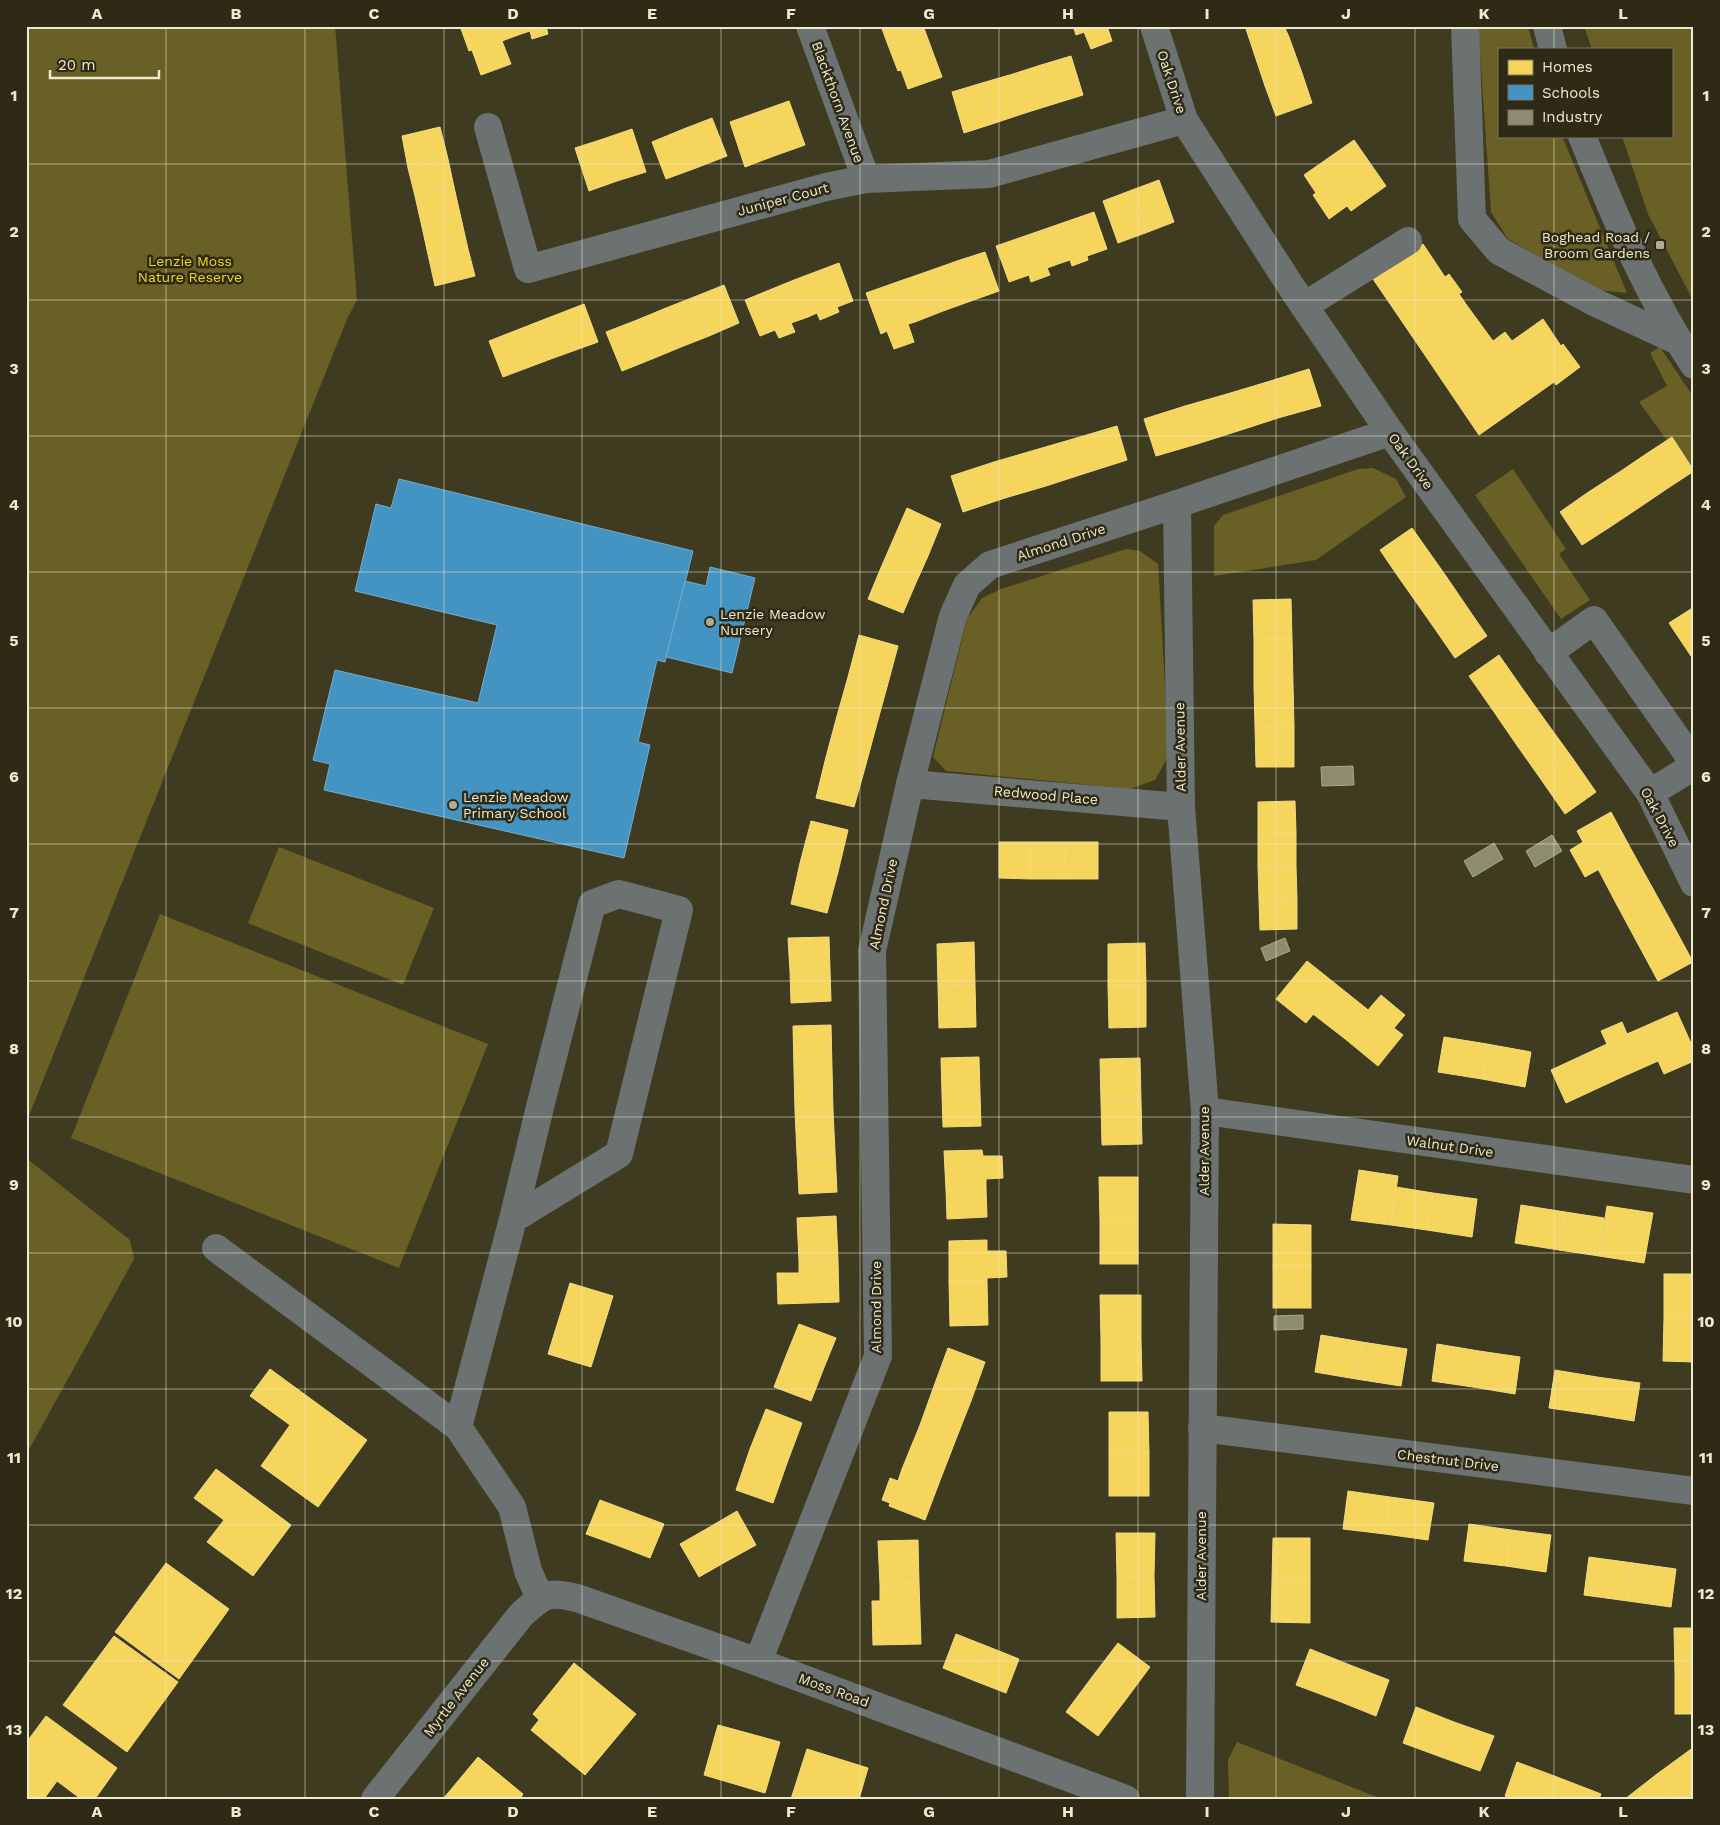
<svg xmlns="http://www.w3.org/2000/svg" width="1720" height="1825" font-family="'Work Sans',sans-serif">
  <style>
    .green { fill: #696026 }
    .homes { fill: #f6d55c; stroke: #f3db7f }
    .schools { fill: #4393c3; stroke: #76adc7 }
    .industry { fill: #8c8c6e; stroke: #a9a88b }
    .lines { fill: none; stroke-linecap: round; stroke-linejoin: round }
    .minor { stroke: #6b7271; stroke-width: 28 }
    .grid { fill: none; stroke: #edead0; stroke-width: 1; stroke-opacity: 0.55 }
    .poi-dot { fill: #b0ad92; stroke: #2e2a16; stroke-width: 2 }
    .labels { text-anchor: middle; dominant-baseline: central; stroke-width: 5; stroke-linejoin: round; paint-order: stroke }
    .street-label { font-size: 14px; fill: #edead0; stroke: #2e2a16 }
    .poi-label { font-size: 14px; fill: #edead0; stroke: #2e2a16; text-anchor: start }
    .park-label { font-size: 14px; fill: #f1d82c; stroke: #2e2a16 }
    .neatline { fill: none; stroke: #edead0; stroke-width: 2 }
    .grid-label { font-size: 16px; text-anchor: middle; font-weight: bold; fill: #edead0 }
  </style>
  <rect width="100%" height="100%" fill="#3f3b20"/>
  <!-- green -->
  <g class="green">
    <path d="M26,26H335L357,300L347,319L26,1123Z"/>
    <path d="M1478,26H1528L1534,49H1499V136H1562L1627,293L1597,290L1508,239L1491,212Z"/>
    <path d="M1584,26H1694V302L1648,214L1622,136H1671V49H1592Z"/>
    <path d="M1660,347L1694,398V477L1639,402L1667,386L1650,353Z"/>
    <path d="M1373,468L1396,479L1406,497L1316,560L1214,576V526L1223,515L1358,469Z"/>
    <path d="M1513,469L1566,549L1559,554L1590,600L1561,619L1475,495Z"/>
    <path d="M1126,549L1140,551L1158,564L1169,755L1155,780L1130,789L946,771L933,757L967,619L982,598L1001,589Z"/>
    <path d="M279,847L434,908L403,985L248,923Z"/>
    <path d="M160,914L488,1044L399,1268L71,1138Z"/>
    <path d="M26,1158L130,1240L134,1259L26,1455Z"/>
    <path d="M1237,1742L1382,1799H1229L1228,1760Z"/>
  </g>
  <!-- homes -->
  <g class="homes">
    <path d="M460,26H515L518,35L502,41L511,64L481,75L472,50L469,51Z"/>
    <path d="M515,26H546L548,34L532,39L530,31L518,35Z"/>
    <path d="M881,26H923L925,31L888,45Z"/>
    <path d="M1073,26H1101L1076,35Z"/>
    <path d="M1101,26H1107L1112,41L1091,49L1084,32Z"/>
    <path d="M1245,26H1284L1289,37L1253,50Z"/>
    <path d="M925,31L942,77L908,89L901,70L898,71L888,45Z"/>
    <path d="M1289,37L1302,73L1265,86L1253,50Z"/>
    <path d="M1071,56L1083,95L1054,104L1041,65Z"/>
    <path d="M1041,65L1054,104L1025,113L1013,74Z"/>
    <path d="M1302,73L1312,103L1276,116L1265,86Z"/>
    <path d="M1013,74L1025,113L995,123L982,83Z"/>
    <path d="M982,83L995,123L964,133L952,92Z"/>
    <path d="M789,101L805,145L774,156L758,112Z"/>
    <path d="M758,112L774,156L745,167L730,122Z"/>
    <path d="M712,118L727,156L696,168L681,130Z"/>
    <path d="M440,127L448,159L408,168L402,136Z"/>
    <path d="M632,129L646,172L617,181L603,139Z"/>
    <path d="M681,130L696,168L666,179L652,142Z"/>
    <path d="M603,139L617,181L589,191L575,148Z"/>
    <path d="M1354,140L1386,186L1351,211L1347,206L1329,219L1313,195L1316,193L1304,175Z"/>
    <path d="M448,159L454,187L415,196L408,168Z"/>
    <path d="M1159,180L1174,222L1148,232L1132,190Z"/>
    <path d="M454,187L461,218L422,227L415,196Z"/>
    <path d="M1132,190L1148,232L1118,243L1103,201Z"/>
    <path d="M1094,212L1107,249L1087,256L1088,260L1072,266L1070,260L1061,263L1048,228Z"/>
    <path d="M461,218L468,249L429,259L422,227Z"/>
    <path d="M1048,228L1061,263L1047,268L1050,275L1031,282L1029,275L1009,282L996,246Z"/>
    <path d="M1423,244L1445,277L1449,274L1462,292L1459,294L1468,307L1416,342L1373,279Z"/>
    <path d="M468,249L475,276L435,286L429,259Z"/>
    <path d="M985,252L999,291L971,301L957,261Z"/>
    <path d="M957,261L971,301L943,311L929,271Z"/>
    <path d="M839,263L853,301L837,307L839,312L820,320L817,313L808,317L794,280Z"/>
    <path d="M929,271L943,311L915,322L900,281Z"/>
    <path d="M794,280L808,317L791,323L795,332L779,338L775,330L760,336L745,300Z"/>
    <path d="M900,281L915,322L908,324L914,342L894,349L887,331L881,334L866,293Z"/>
    <path d="M724,285L739,323L709,336L694,297Z"/>
    <path d="M694,297L709,336L681,347L666,308Z"/>
    <path d="M584,304L598,342L548,360L535,323Z"/>
    <path d="M1468,307L1493,341L1505,332L1512,341L1543,319L1561,346L1563,344L1580,367L1556,385L1554,382L1479,435L1416,342Z"/>
    <path d="M666,308L681,347L652,359L637,320Z"/>
    <path d="M637,320L652,359L622,371L606,332Z"/>
    <path d="M535,323L548,360L503,377L489,341Z"/>
    <path d="M1309,369L1321,406L1278,418L1267,382Z"/>
    <path d="M1267,382L1278,418L1238,431L1227,394Z"/>
    <path d="M1227,394L1238,431L1197,444L1185,406Z"/>
    <path d="M1185,406L1197,444L1156,456L1144,419Z"/>
    <path d="M1117,426L1127,460L1083,474L1073,439Z"/>
    <path d="M1672,437L1694,471L1668,488L1646,454Z"/>
    <path d="M1073,439L1083,474L1046,486L1035,450Z"/>
    <path d="M1035,450L1046,486L1005,498L994,462Z"/>
    <path d="M1646,454L1668,488L1643,505L1621,471Z"/>
    <path d="M994,462L1005,498L963,512L951,476Z"/>
    <path d="M1621,471L1643,505L1610,527L1587,493Z"/>
    <path d="M1587,493L1610,527L1582,545L1560,512Z"/>
    <path d="M907,508L941,524L928,556L893,540Z"/>
    <path d="M1412,528L1429,552L1397,575L1380,550Z"/>
    <path d="M893,540L928,556L915,585L880,570Z"/>
    <path d="M1429,552L1448,579L1416,602L1397,575Z"/>
    <path d="M880,570L915,585L903,613L868,599Z"/>
    <path d="M1448,579L1467,607L1435,629L1416,602Z"/>
    <path d="M1291,599L1292,639L1254,640L1253,600Z"/>
    <path d="M1467,607L1487,636L1455,658L1435,629Z"/>
    <path d="M1694,607V654L1691,656L1669,623Z"/>
    <path d="M859,635L898,646L887,687L848,677Z"/>
    <path d="M1292,639L1293,684L1254,685V640Z"/>
    <path d="M1499,655L1522,688L1492,709L1469,676Z"/>
    <path d="M848,677L887,687L876,727L837,716Z"/>
    <path d="M1293,684L1294,726L1255,727L1254,685Z"/>
    <path d="M1522,688L1547,723L1516,744L1492,709Z"/>
    <path d="M837,716L876,727L865,768L826,757Z"/>
    <path d="M1547,723L1571,756L1540,778L1516,744Z"/>
    <path d="M1294,726V767H1256L1255,727Z"/>
    <path d="M1571,756L1596,792L1565,814L1540,778Z"/>
    <path d="M826,757L865,768L854,807L816,798Z"/>
    <path d="M1295,801L1296,833L1258,834V802Z"/>
    <path d="M1611,812L1632,851L1585,877L1570,850L1583,842L1577,831Z"/>
    <path d="M811,821L848,830L838,872L800,863Z"/>
    <path d="M1296,833V867H1258V834Z"/>
    <path d="M999,842H1030V879L999,878Z"/>
    <path d="M1030,842H1065L1064,879H1030Z"/>
    <path d="M1065,842H1098V879H1064Z"/>
    <path d="M1632,851L1652,887L1617,905L1598,869Z"/>
    <path d="M800,863L838,872L827,913L791,904Z"/>
    <path d="M1258,867H1296L1297,899L1259,900Z"/>
    <path d="M1652,887L1673,925L1638,944L1617,905Z"/>
    <path d="M1297,899V929L1260,930L1259,900Z"/>
    <path d="M1673,925L1693,962L1658,981L1638,944Z"/>
    <path d="M829,937L830,970L790,971L788,938Z"/>
    <path d="M974,942L975,985L938,986L937,944Z"/>
    <path d="M1145,943L1146,986H1108V944Z"/>
    <path d="M1307,961L1337,985L1306,1023L1276,999Z"/>
    <path d="M830,970L831,1001L791,1003L790,971Z"/>
    <path d="M975,985L976,1027L939,1028L938,986Z"/>
    <path d="M1337,985L1367,1009L1344,1038L1313,1014Z"/>
    <path d="M1108,986H1146V1027L1109,1028Z"/>
    <path d="M1381,995L1405,1015L1394,1028L1403,1035L1378,1066L1344,1038L1367,1009L1368,1010Z"/>
    <path d="M1677,1012L1694,1050V1061L1664,1074L1643,1027Z"/>
    <path d="M1622,1022L1627,1034L1643,1027L1658,1061L1622,1077L1601,1031Z"/>
    <path d="M831,1025L832,1068L794,1069L793,1026Z"/>
    <path d="M1444,1037L1487,1044L1482,1079L1438,1072Z"/>
    <path d="M1487,1044L1531,1052L1525,1087L1482,1079Z"/>
    <path d="M1607,1044L1622,1077L1566,1103L1551,1070Z"/>
    <path d="M979,1057L980,1093L942,1094L941,1058Z"/>
    <path d="M1140,1058L1141,1101L1101,1102L1100,1059Z"/>
    <path d="M832,1068L833,1110L795,1111L794,1069Z"/>
    <path d="M980,1093L981,1126L943,1127L942,1094Z"/>
    <path d="M1141,1101L1142,1144L1102,1145L1101,1102Z"/>
    <path d="M833,1110L835,1152L797,1154L795,1111Z"/>
    <path d="M982,1150L983,1156H1002L1003,1178L986,1179V1188L946,1190L944,1151Z"/>
    <path d="M835,1152L837,1192L799,1194L797,1154Z"/>
    <path d="M1359,1170L1398,1176L1391,1225L1351,1220Z"/>
    <path d="M1099,1177H1138V1221H1100Z"/>
    <path d="M1396,1187L1433,1193L1427,1230L1391,1225Z"/>
    <path d="M986,1188L987,1217L947,1219L946,1190Z"/>
    <path d="M1433,1193L1477,1199L1472,1237L1427,1230Z"/>
    <path d="M1521,1205L1565,1212L1559,1250L1515,1243Z"/>
    <path d="M1607,1206L1653,1213L1644,1263L1599,1256Z"/>
    <path d="M1565,1212L1604,1218L1599,1256L1559,1250Z"/>
    <path d="M836,1216L838,1260L799,1261L797,1218Z"/>
    <rect x="1100" y="1221" width="38" height="43"/>
    <path d="M1273,1224L1311,1225V1266H1273Z"/>
    <path d="M987,1240V1251H1006L1007,1277L987,1278V1281H949V1241Z"/>
    <path d="M838,1260L839,1302L778,1304L777,1273H799V1261Z"/>
    <rect x="1273" y="1266" width="38" height="42"/>
    <rect x="1664" y="1274" width="30" height="44"/>
    <path d="M949,1281H987L988,1325L950,1326Z"/>
    <path d="M570,1283L613,1296L591,1367L548,1354Z"/>
    <path d="M1100,1295H1141V1339L1101,1340Z"/>
    <path d="M1664,1318H1694V1362L1663,1361Z"/>
    <path d="M799,1324L836,1338L823,1370L786,1356Z"/>
    <path d="M1321,1335L1362,1342L1356,1379L1315,1372Z"/>
    <path d="M1141,1339L1142,1381H1101V1340Z"/>
    <path d="M1362,1342L1407,1349L1401,1386L1356,1379Z"/>
    <path d="M1437,1344L1479,1351L1473,1387L1432,1381Z"/>
    <path d="M948,1348L985,1362L971,1401L934,1386Z"/>
    <path d="M1479,1351L1520,1357L1515,1394L1473,1387Z"/>
    <path d="M786,1356L823,1370L811,1401L774,1387Z"/>
    <path d="M270,1369L367,1440L318,1507L261,1466L290,1425L250,1396Z"/>
    <path d="M1555,1370L1597,1377L1591,1414L1549,1408Z"/>
    <path d="M1597,1377L1640,1383L1634,1421L1591,1414Z"/>
    <path d="M934,1386L971,1401L956,1439L920,1425Z"/>
    <path d="M766,1409L802,1423L787,1463L750,1449Z"/>
    <path d="M1109,1412H1148L1149,1453H1109Z"/>
    <path d="M920,1425L956,1439L939,1483L902,1469Z"/>
    <path d="M750,1449L787,1463L773,1503L736,1490Z"/>
    <rect x="1109" y="1453" width="40" height="43"/>
    <path d="M216,1469L291,1525L253,1576L207,1542L224,1520L194,1498Z"/>
    <path d="M902,1469L939,1483L925,1520L889,1506L890,1503L882,1500L890,1478L898,1481Z"/>
    <path d="M1348,1491L1390,1497L1385,1534L1343,1529Z"/>
    <path d="M1390,1497L1434,1503L1428,1540L1385,1534Z"/>
    <path d="M600,1500L632,1512L619,1546L586,1534Z"/>
    <path d="M737,1511L756,1545L727,1561L708,1528Z"/>
    <path d="M632,1512L664,1524L650,1558L619,1546Z"/>
    <path d="M1469,1524L1511,1530L1506,1566L1464,1561Z"/>
    <path d="M708,1528L727,1561L699,1577L680,1544Z"/>
    <path d="M1511,1530L1551,1535L1546,1572L1506,1566Z"/>
    <path d="M1116,1533H1155L1154,1576L1117,1577Z"/>
    <path d="M1273,1538H1310V1581H1272Z"/>
    <path d="M918,1540L919,1583L880,1585L878,1541Z"/>
    <path d="M1589,1557L1633,1563L1628,1601L1584,1595Z"/>
    <path d="M166,1563L229,1609L179,1679L115,1632Z"/>
    <path d="M1633,1563L1676,1569L1671,1607L1628,1601Z"/>
    <path d="M1154,1576L1155,1617L1117,1618V1577Z"/>
    <path d="M1272,1581H1310V1623L1271,1622Z"/>
    <path d="M919,1583L921,1644L873,1645L872,1601H880V1585Z"/>
    <path d="M1674,1628H1694V1672H1675Z"/>
    <path d="M956,1634L989,1647L975,1681L943,1668Z"/>
    <path d="M114,1636L178,1682L127,1752L63,1705Z"/>
    <path d="M1118,1643L1150,1667L1124,1702L1092,1677Z"/>
    <path d="M989,1647L1019,1659L1006,1693L975,1681Z"/>
    <path d="M1310,1649L1350,1665L1336,1700L1296,1685Z"/>
    <path d="M574,1663L636,1714L585,1775L531,1730L539,1720L533,1714Z"/>
    <path d="M1350,1665L1389,1680L1376,1716L1336,1700Z"/>
    <rect x="1675" y="1672" width="19" height="42"/>
    <path d="M1092,1677L1124,1702L1098,1736L1066,1712Z"/>
    <path d="M1416,1707L1454,1722L1441,1757L1403,1743Z"/>
    <path d="M46,1716L117,1768L95,1799H81L57,1781L44,1799H26V1743Z"/>
    <path d="M1454,1722L1494,1736L1480,1771L1441,1757Z"/>
    <path d="M718,1725L780,1742L765,1793L704,1775Z"/>
    <path d="M1694,1747V1794L1688,1799H1675L1657,1774Z"/>
    <path d="M807,1749L868,1768L859,1799H791Z"/>
    <path d="M478,1757L523,1794L520,1799H443Z"/>
    <path d="M1517,1762L1557,1777L1549,1799H1512L1505,1796Z"/>
    <path d="M1657,1774L1675,1799H1625Z"/>
    <path d="M1557,1777L1601,1794L1599,1799H1549Z"/>
  </g>
  <!-- schools -->
  <g class="schools">
    <path d="M399,479L693,551L665,662L657,660L638,742L650,745L624,858L324,790L330,764L313,760L335,670L478,703L497,625L355,591L376,504L391,508Z"/>
    <path d="M710,567L755,578L732,673L666,657L685,581L706,586Z"/>
  </g>
  <!-- industry -->
  <g class="industry">
    <path d="M1353,766L1354,785L1322,786L1321,767Z"/>
    <path d="M1552,835L1562,851L1535,867L1526,851Z"/>
    <path d="M1494,843L1503,859L1473,877L1464,861Z"/>
    <path d="M1285,938L1290,951L1266,961L1261,948Z"/>
    <path d="M1303,1315V1329L1274,1330V1316Z"/>
  </g>
  <g class="lines">
    <!-- minor -->
    <g class="minor">
      <path d="M810,26L866,179"/>
      <path d="M1154,26L1184,120L1292,288L1390,432L1650,793L1694,883"/>
      <path d="M1465,26L1472,219L1499,251L1594,302L1678,341"/>
      <path d="M1547,26L1553,49"/>
      <path d="M488,127L528,269L826,187L866,179L989,174L1184,120"/>
      <path d="M1582,136C1614,215 1647,294 1694,365"/>
      <path d="M1304,306L1408,241"/>
      <path d="M1177,504L1181,807L1205,1111L1200,1799"/>
      <path d="M1548,653L1594,620L1694,763"/>
      <path d="M910,784L1181,807"/>
      <path d="M1650,793L1694,766"/>
      <path d="M1205,1111L1694,1180"/>
      <path d="M216,1248L458,1427L512,1507L528,1571L540,1598"/>
      <path d="M458,1427L513,1219L541,1103L592,904L619,894L679,910L619,1154L513,1219"/>
      <path d="M1202,1428L1694,1491"/>
      <path d="M758,1662L878,1356L872,951L910,784L953,616L967,585L990,565L1177,504L1390,432"/>
      <path d="M375,1799L521,1615C544,1594 547,1591 577,1598L758,1662L1126,1799"/>
    </g>
  </g>
  <!-- grid -->
  <path class="grid" d="M166,26V1799M305,26V1799M444,26V1799M582,26V1799M721,26V1799M860,26V1799M999,26V1799M1138,26V1799M1276,26V1799M1415,26V1799M1554,26V49M1554,136V1799M26,164H1694M26,300H1694M26,436H1694M26,572H1694M26,708H1694M26,844H1694M26,981H1694M26,1117H1694M26,1253H1694M26,1389H1694M26,1525H1694M26,1661H1694"/>
  <!-- markers -->
  <g class="poi-dot">
    <rect x="1655" y="240" width="10" height="10" rx="2.5"/>
    <circle cx="710" cy="622" r="5"/>
    <circle cx="453" cy="805" r="5"/>
  </g>
  <g class="labels">
    <!-- street labels -->
    <g class="street-label">
      <text transform="translate(1172 82) rotate(72)">Oak Drive</text>
      <text transform="translate(838 102) rotate(70)">Blackthorn Avenue</text>
      <text transform="translate(783 199) rotate(-15)">Juniper Court</text>
      <text transform="translate(1411 461) rotate(54)">Oak Drive</text>
      <text transform="translate(1061 542) rotate(-18)">Almond Drive</text>
      <text transform="translate(1180 747) rotate(-91)">Alder Avenue</text>
      <text transform="translate(1046 795) rotate(5)">Redwood Place</text>
      <text transform="translate(1660 817) rotate(62)">Oak Drive</text>
      <text transform="translate(883 904) rotate(-78)">Almond Drive</text>
      <text transform="translate(1450 1146) rotate(8)">Walnut Drive</text>
      <text transform="translate(1204 1151) rotate(-90)">Alder Avenue</text>
      <text transform="translate(876 1307) rotate(-90)">Almond Drive</text>
      <text transform="translate(1448 1460) rotate(7)">Chestnut Drive</text>
      <text transform="translate(1201 1556) rotate(-90)">Alder Avenue</text>
      <text transform="translate(834 1690) rotate(20)">Moss Road</text>
      <text transform="translate(456 1697) rotate(-52)">Myrtle Avenue</text>
    </g>
    <!-- poi labels -->
    <g class="poi-label">
      <text x="1650" y="237" text-anchor="end">Boghead Road /<tspan x="1650" dy="16">Broom Gardens</tspan></text>
      <text x="720" y="614">Lenzie Meadow<tspan x="720" dy="16">Nursery</tspan></text>
      <text x="463" y="797">Lenzie Meadow<tspan x="463" dy="16">Primary School</tspan></text>
    </g>
    <!-- park labels -->
    <g class="park-label">
      <text x="190" y="261">Lenzie Moss<tspan x="190" dy="16">Nature Reserve</tspan></text>
    </g>
  </g>
  <!-- border -->
  <rect width="1720" height="1825" fill="none" stroke="#2e2a16" stroke-width="55"/>
  <!-- legend -->
  <rect x="1498" y="48" width="175" height="90" fill="#2e2a16" stroke="#7a7760"/>
  <rect x="1508" y="60" width="25" height="15" fill="#f6d55c" stroke="#7a7760"/>
  <text x="1542" y="72" font-size="15" fill="#edead0">Homes</text>
  <rect x="1508" y="85" width="25" height="15" fill="#4393c3" stroke="#7a7760"/>
  <text x="1542" y="98" font-size="15" fill="#edead0">Schools</text>
  <rect x="1508" y="110" width="25" height="15" fill="#8c8c6e" stroke="#7a7760"/>
  <text x="1542" y="122" font-size="15" fill="#edead0">Industry</text>
  <!-- scale -->
  <path d="M50 70v8h109v-8" fill="none" stroke="#edead0" stroke-width="2.5"/>
  <text x="58" y="70" font-size="15" fill="#edead0" stroke="#2e2a16" stroke-width="4" paint-order="stroke">20 m</text>
  <rect x="28" y="28" width="1664" height="1770" class="neatline"/>
  <g class="grid-label">
    <text x="97" y="19">A</text>
    <text x="236" y="19">B</text>
    <text x="374" y="19">C</text>
    <text x="513" y="19">D</text>
    <text x="652" y="19">E</text>
    <text x="791" y="19">F</text>
    <text x="929" y="19">G</text>
    <text x="1068" y="19">H</text>
    <text x="1207" y="19">I</text>
    <text x="1346" y="19">J</text>
    <text x="1484" y="19">K</text>
    <text x="1623" y="19">L</text>
    <text x="14" y="101">1</text>
    <text x="1706" y="101">1</text>
    <text x="14" y="237">2</text>
    <text x="1706" y="237">2</text>
    <text x="14" y="374">3</text>
    <text x="1706" y="374">3</text>
    <text x="14" y="510">4</text>
    <text x="1706" y="510">4</text>
    <text x="14" y="646">5</text>
    <text x="1706" y="646">5</text>
    <text x="14" y="782">6</text>
    <text x="1706" y="782">6</text>
    <text x="14" y="918">7</text>
    <text x="1706" y="918">7</text>
    <text x="14" y="1054">8</text>
    <text x="1706" y="1054">8</text>
    <text x="14" y="1190">9</text>
    <text x="1706" y="1190">9</text>
    <text x="14" y="1327">10</text>
    <text x="1706" y="1327">10</text>
    <text x="14" y="1463">11</text>
    <text x="1706" y="1463">11</text>
    <text x="14" y="1599">12</text>
    <text x="1706" y="1599">12</text>
    <text x="14" y="1735">13</text>
    <text x="1706" y="1735">13</text>
    <text x="97" y="1817">A</text>
    <text x="236" y="1817">B</text>
    <text x="374" y="1817">C</text>
    <text x="513" y="1817">D</text>
    <text x="652" y="1817">E</text>
    <text x="791" y="1817">F</text>
    <text x="929" y="1817">G</text>
    <text x="1068" y="1817">H</text>
    <text x="1207" y="1817">I</text>
    <text x="1346" y="1817">J</text>
    <text x="1484" y="1817">K</text>
    <text x="1623" y="1817">L</text>
  </g>
</svg>
